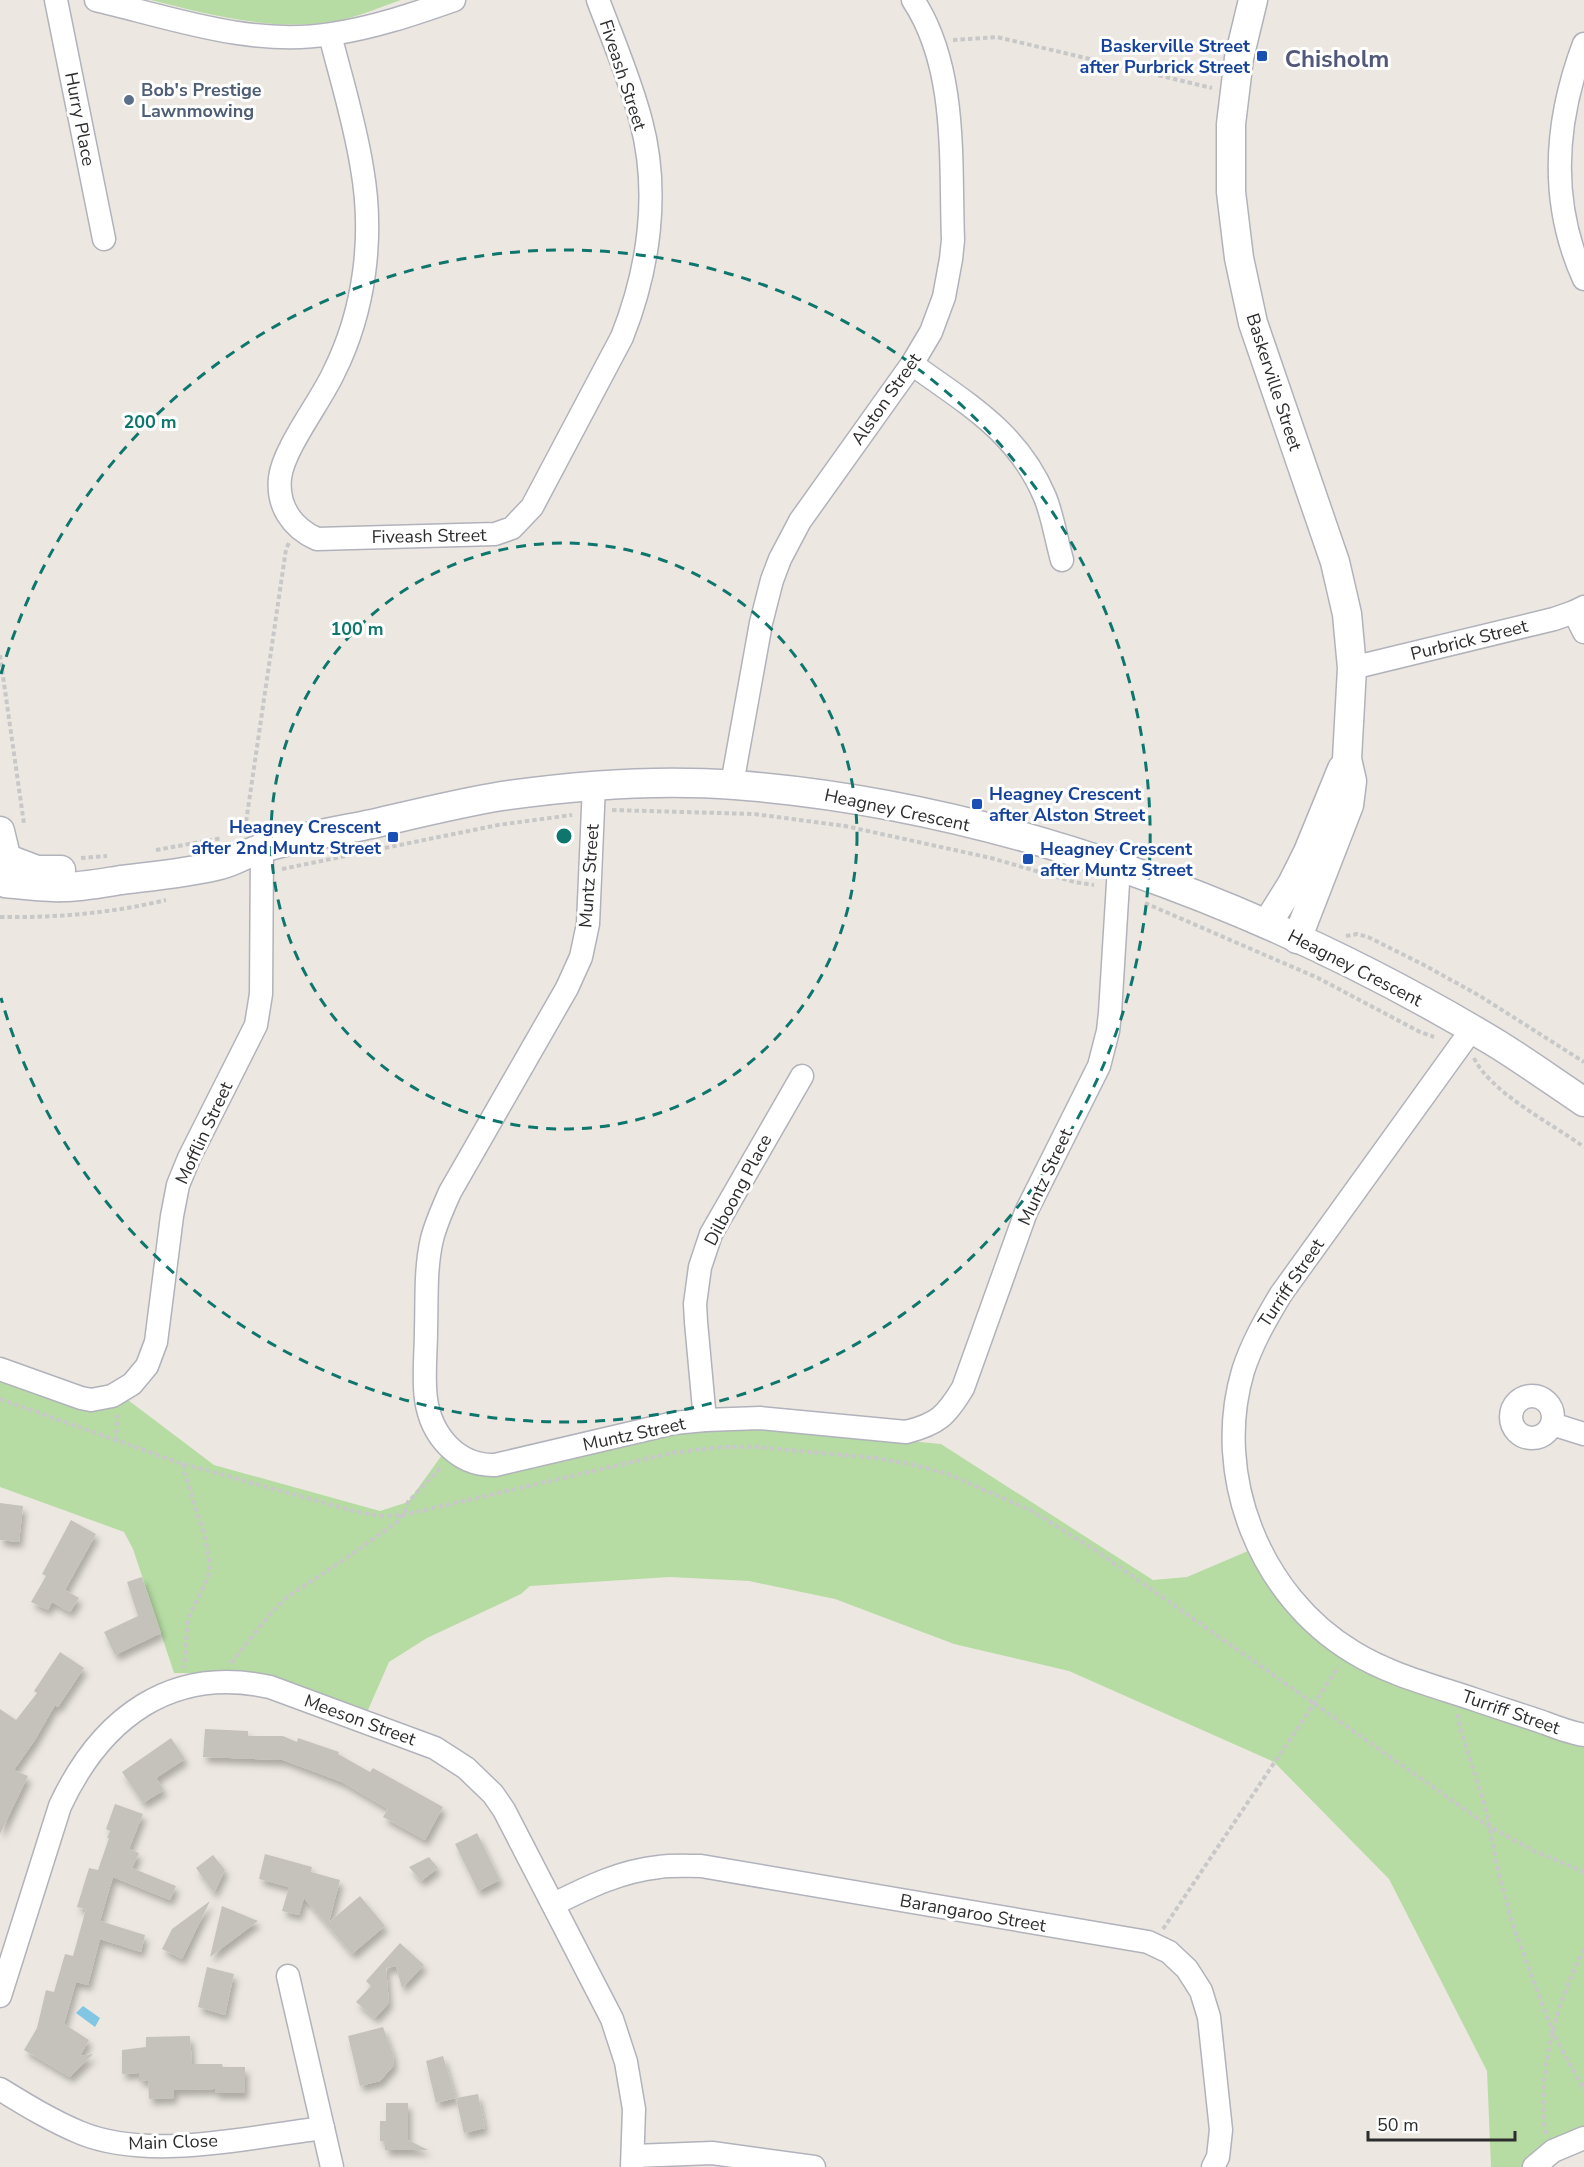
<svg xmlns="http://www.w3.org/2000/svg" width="1584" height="2167" font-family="'Nunito Sans',sans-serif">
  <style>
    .green { fill: #b6dca4 }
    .water { fill: #81c6e2 }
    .building { fill: #c5c2bc; filter: url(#shadow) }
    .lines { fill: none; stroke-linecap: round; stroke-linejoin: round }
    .minor-casing { stroke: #b1b2bb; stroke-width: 25 }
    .tertiary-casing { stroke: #b1b2bb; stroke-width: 31 }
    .path { stroke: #c8c8c8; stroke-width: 4; stroke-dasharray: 4.5 3; stroke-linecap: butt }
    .minor { stroke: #fff; stroke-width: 22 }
    .tertiary { stroke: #fff; stroke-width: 28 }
    .ring { fill: none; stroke: #0f766e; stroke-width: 3; stroke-dasharray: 10 8 }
    .transit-dot { fill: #1a4fb4; stroke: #fff; stroke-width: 2 }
    .service-dot { fill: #5c6f8a; stroke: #fff; stroke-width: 2 }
    .labels { text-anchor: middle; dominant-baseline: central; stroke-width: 6; stroke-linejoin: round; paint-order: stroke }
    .transit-label { font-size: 18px; font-weight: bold; fill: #164399; stroke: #fff; text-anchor: end }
    .street-label { font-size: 18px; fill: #2d2d2d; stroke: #fff }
    .service-label { font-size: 18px; font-weight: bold; fill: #4e5e75; stroke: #fff; text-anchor: start }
    .district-label { font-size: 24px; font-weight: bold; fill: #525879; stroke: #fff }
    .centre { fill: #0f766e; stroke: #fff; stroke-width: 3 }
    .ring-label { font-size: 18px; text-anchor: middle; font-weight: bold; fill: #0f766e; stroke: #fff; stroke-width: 6; stroke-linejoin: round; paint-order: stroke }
  </style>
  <defs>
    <filter id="shadow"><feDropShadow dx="3.5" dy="6" stdDeviation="3" flood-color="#0004"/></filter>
  </defs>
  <rect width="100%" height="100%" fill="#ece8e1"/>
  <!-- green -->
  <g class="green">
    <path d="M151,0H401C380,7 358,17 336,21C273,32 211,15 151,0Z"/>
    <path d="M0,1379L84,1408L104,1409L128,1400L214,1465L380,1511L408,1502L442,1455L477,1472L679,1433L772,1428L941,1444L1153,1580L1187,1577L1248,1551C1269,1587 1291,1612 1320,1641L1584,1741V2138L1535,2167H1491L1487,2071L1389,1879L1274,1762L1069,1671L954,1644L835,1599L749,1581L670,1577L530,1586L521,1594L427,1638L389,1662L368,1710L257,1674L174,1673L133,1549L124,1532L0,1487Z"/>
  </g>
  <!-- water -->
  <path class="water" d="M83,2006L100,2018L95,2027L76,2013Z"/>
  <!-- building -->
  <g class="building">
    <path d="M0,1503L23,1506L19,1542L0,1540Z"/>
    <path d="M71,1520L96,1534L65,1590L79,1598L70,1612L52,1602L48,1610L31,1602L46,1576L42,1574Z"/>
    <path d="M142,1577L161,1633L115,1655L104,1632L138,1616L127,1582Z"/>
    <path d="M60,1652L84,1668L58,1707L55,1705L35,1740L14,1770L28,1776L0,1834V1709L16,1720L37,1693L34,1691Z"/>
    <path d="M205,1729L248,1731V1736H283L297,1742L298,1738L339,1752L338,1754L370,1772L373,1768L443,1807L425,1840L383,1817L388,1809L342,1782L283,1760L203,1757Z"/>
    <path d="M171,1738L185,1759L156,1778L164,1790L143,1803L122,1772Z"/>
    <path d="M115,1804L143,1814L129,1849L139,1853L132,1868L176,1886L170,1900L113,1877L100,1921L145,1935L141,1952L100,1939L88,1985L76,1982L64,2024L89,2040L80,2056L93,2054L70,2077L24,2050L37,2028L46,1990L54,1992L65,1954L73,1956L86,1909L77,1907L89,1868L98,1870L109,1838H107L110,1831L106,1829Z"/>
    <path d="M477,1833L500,1880L478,1891L455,1844Z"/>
    <path d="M265,1854L312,1867L311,1872L340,1880L329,1922L360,1896L385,1926L352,1954L304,1898L299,1915L282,1911L289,1887L259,1879Z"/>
    <path d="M213,1855L225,1870L214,1893L196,1868Z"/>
    <path d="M429,1857L438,1868L421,1881L409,1867Z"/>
    <path d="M210,1901L182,1959L162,1949L172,1929Z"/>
    <path d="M222,1906L258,1921L210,1957Z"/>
    <path d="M400,1943L424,1965L402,1988L396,1966L386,1968L389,2003L375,2018L356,2002L371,1986L366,1981Z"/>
    <path d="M207,1967L234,1974L225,2015L198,2007Z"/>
    <path d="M383,2027L393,2054L394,2065L380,2081L360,2086L348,2036Z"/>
    <path d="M190,2036L192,2064H222L223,2067H245V2093H215V2089L174,2090V2098L149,2099L148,2080L139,2081V2073L122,2074V2050L146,2047V2037Z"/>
    <path d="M443,2056L456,2098L436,2103L426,2061Z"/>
    <path d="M478,2094L485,2128L464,2133L456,2098Z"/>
    <path d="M386,2103H408V2140L428,2150H385V2141H380V2121H386Z"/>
  </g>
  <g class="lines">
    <!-- minor casing -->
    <g class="minor-casing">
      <g id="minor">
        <path d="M56,0L104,239"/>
        <path d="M96,0C172,18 252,47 331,34C373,28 414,14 454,0"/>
        <path d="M330,35C341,78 355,123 362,168C374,236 365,310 334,372C321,401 283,449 280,478C277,506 292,528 317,539L495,534L512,528L532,507L622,337C649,269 660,192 641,121C630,79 613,40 598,0"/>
        <path d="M1584,44C1555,121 1549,202 1584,279"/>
        <path d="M912,364C967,404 1017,431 1045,497C1053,517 1056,539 1062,560"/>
        <path d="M1574,612L1584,632"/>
        <path d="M1352,668L1554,619L1574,612L1584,607"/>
        <path d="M732,784L761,623L772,580L780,559L800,521L912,364L931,332L944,297L951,259L953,240C950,162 958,68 913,0"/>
        <path d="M594,785L588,924L581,957L567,988L450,1192C443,1208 436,1223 432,1239C425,1269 427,1300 426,1330C426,1353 423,1377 426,1399C431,1435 457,1466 495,1465L674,1423L705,1420L760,1418L906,1432C938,1424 946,1416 963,1388L1026,1212L1099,1066L1108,1031L1110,1013L1119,867"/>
        <path d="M1472,1029L1281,1294C1266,1319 1252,1343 1243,1371C1212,1476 1260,1596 1353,1652C1390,1675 1435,1686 1476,1700C1499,1708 1522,1715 1545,1723C1558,1728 1571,1733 1584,1735"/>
        <path d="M0,1369L81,1398L91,1400L112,1396L132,1384L147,1366L156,1342L172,1216L178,1185L189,1158L256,1025L261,994L262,848"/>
        <circle cx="1532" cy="1417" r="21"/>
        <path d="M705,1420L696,1322L695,1304L700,1267L711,1234L802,1076"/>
        <path d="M1552,1424L1584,1434"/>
        <path d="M554,1904C588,1887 621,1871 659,1867C673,1865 687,1866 701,1866L1148,1942L1169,1952L1187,1969L1201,1991L1209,2017L1221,2130L1218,2157L1213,2167"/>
        <path d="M288,1976L332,2167"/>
        <path d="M0,1996L60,1806C101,1718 171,1665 270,1687L435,1748L466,1768L493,1794L504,1810L612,2019L626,2062L634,2109L632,2167"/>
        <path d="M0,2089C26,2105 52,2121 81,2133C150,2161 250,2137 323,2128"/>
        <path d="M634,2156L712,2153L814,2167"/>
        <path d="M1534,2167L1553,2151L1584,2138"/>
      </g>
    </g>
    <!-- tertiary casing -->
    <g class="tertiary-casing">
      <g id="tertiary">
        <path d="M1253,0L1239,58L1231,124V192L1239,258L1253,323L1335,562L1347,614L1352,668L1347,759L1352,781L1349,805L1297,939"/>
        <path d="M0,831L6,856"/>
        <path d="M8,859L37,870H61"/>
        <path d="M5,883C24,885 44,888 63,887C82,887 102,883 121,880C154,876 188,873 220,865C236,861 250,851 266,847C301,837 337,831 372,824C415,814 459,803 502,796C579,785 658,779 735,785C999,805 1268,906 1494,1042C1525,1061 1554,1082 1584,1102"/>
        <path d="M1267,924L1292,884L1308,852L1342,769"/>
      </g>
    </g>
    <!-- path -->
    <g class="path">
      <path d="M953,40L997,37L1212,88"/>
      <path d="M0,655L24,824"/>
      <path d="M612,810L754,814L845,826L991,858L1074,882L1094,885"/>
      <path d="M245,829L286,549L289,543"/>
      <path d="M156,850L222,838"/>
      <path d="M81,858L107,856"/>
      <path d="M282,869L498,825L572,815"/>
      <path d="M1145,903L1318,978L1420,1032L1434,1037"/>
      <path d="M0,917C56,918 112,913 166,900"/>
      <path d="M1346,936L1357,934L1368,937L1424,965L1480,996L1584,1062"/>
      <path d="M1474,1058C1491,1093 1551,1123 1584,1147"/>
      <path d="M0,1399L180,1463L357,1512L380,1516L403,1515L671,1453L721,1447H757L876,1458L914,1465L948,1474L1032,1511L1101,1554L1490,1827L1534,1851L1584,1872"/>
      <path d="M116,1441L117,1415"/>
      <path d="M184,1464V1472L205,1537L210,1565L208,1578L188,1618L184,1668"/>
      <path d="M231,1663L270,1614L287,1597L345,1559L397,1522L405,1512L408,1502L442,1466"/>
      <path d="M1458,1714L1459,1724L1487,1814L1498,1871L1512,1923L1553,2033L1584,2090"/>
      <path d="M1163,1929L1339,1666"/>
      <path d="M1546,2134C1534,2084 1558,1995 1584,1950"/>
    </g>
    <!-- minor -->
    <use href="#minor" class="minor"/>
    <!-- tertiary -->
    <use href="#tertiary" class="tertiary"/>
  </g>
  <!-- distance rings -->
  <g class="ring">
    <circle cx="564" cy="836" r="293"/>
    <path d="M1 674A586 586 0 1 1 1 998"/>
  </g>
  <!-- markers -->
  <g class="transit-dot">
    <rect x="1256" y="50" width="12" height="12" rx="3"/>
    <rect x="971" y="798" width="12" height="12" rx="3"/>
    <rect x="387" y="831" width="12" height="12" rx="3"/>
    <rect x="1022" y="853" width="12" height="12" rx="3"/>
  </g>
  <circle class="service-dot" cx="129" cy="100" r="6"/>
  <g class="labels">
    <!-- transit labels -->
    <g class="transit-label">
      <text x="1250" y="46">Baskerville Street<tspan x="1250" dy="21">after Purbrick Street</tspan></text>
      <text x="989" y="794" text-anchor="start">Heagney Crescent<tspan x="989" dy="21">after Alston Street</tspan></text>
      <text x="381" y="827">Heagney Crescent<tspan x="381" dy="21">after 2nd Muntz Street</tspan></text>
      <text x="1040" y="849" text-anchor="start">Heagney Crescent<tspan x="1040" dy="21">after Muntz Street</tspan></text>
    </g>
    <!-- street labels -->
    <g class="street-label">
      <text transform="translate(623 75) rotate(72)">Fiveash Street</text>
      <text transform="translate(80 119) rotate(79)">Hurry Place</text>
      <text transform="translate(1274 382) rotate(72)">Baskerville Street</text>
      <text transform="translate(886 399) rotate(-55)">Alston Street</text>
      <text transform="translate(429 536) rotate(-1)">Fiveash Street</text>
      <text transform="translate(1469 640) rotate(-14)">Purbrick Street</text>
      <text transform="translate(897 810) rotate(12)">Heagney Crescent</text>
      <text transform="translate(589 876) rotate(-86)">Muntz Street</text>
      <text transform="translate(1355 968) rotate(27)">Heagney Crescent</text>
      <text transform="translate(204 1133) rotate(-65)">Mofflin Street</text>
      <text transform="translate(1045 1177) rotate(-65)">Muntz Street</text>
      <text transform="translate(738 1190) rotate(-62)">Dilboong Place</text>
      <text transform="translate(1291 1283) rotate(-56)">Turriff Street</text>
      <text transform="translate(634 1434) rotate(-12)">Muntz Street</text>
      <text transform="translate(1511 1712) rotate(19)">Turriff Street</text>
      <text transform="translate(360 1720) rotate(20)">Meeson Street</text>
      <text transform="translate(973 1913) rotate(10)">Barangaroo Street</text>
      <text transform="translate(173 2142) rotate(-2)">Main Close</text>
    </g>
    <!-- service labels -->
    <g class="service-label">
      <text x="141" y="90">Bob's Prestige<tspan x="141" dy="21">Lawnmowing</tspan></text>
    </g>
    <!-- district labels -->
    <g class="district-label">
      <text x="1337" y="59">Chisholm</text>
    </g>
  </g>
  <circle cx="564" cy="836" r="9" class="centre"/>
  <g class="ring-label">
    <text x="150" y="428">200 m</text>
    <text x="357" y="635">100 m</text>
  </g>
  <!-- scale -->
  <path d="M1368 2131v9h147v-9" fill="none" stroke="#2d2d2d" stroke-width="3"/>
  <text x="1377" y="2131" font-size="18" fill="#2d2d2d" stroke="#ffffff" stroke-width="4.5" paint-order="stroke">50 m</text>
</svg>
